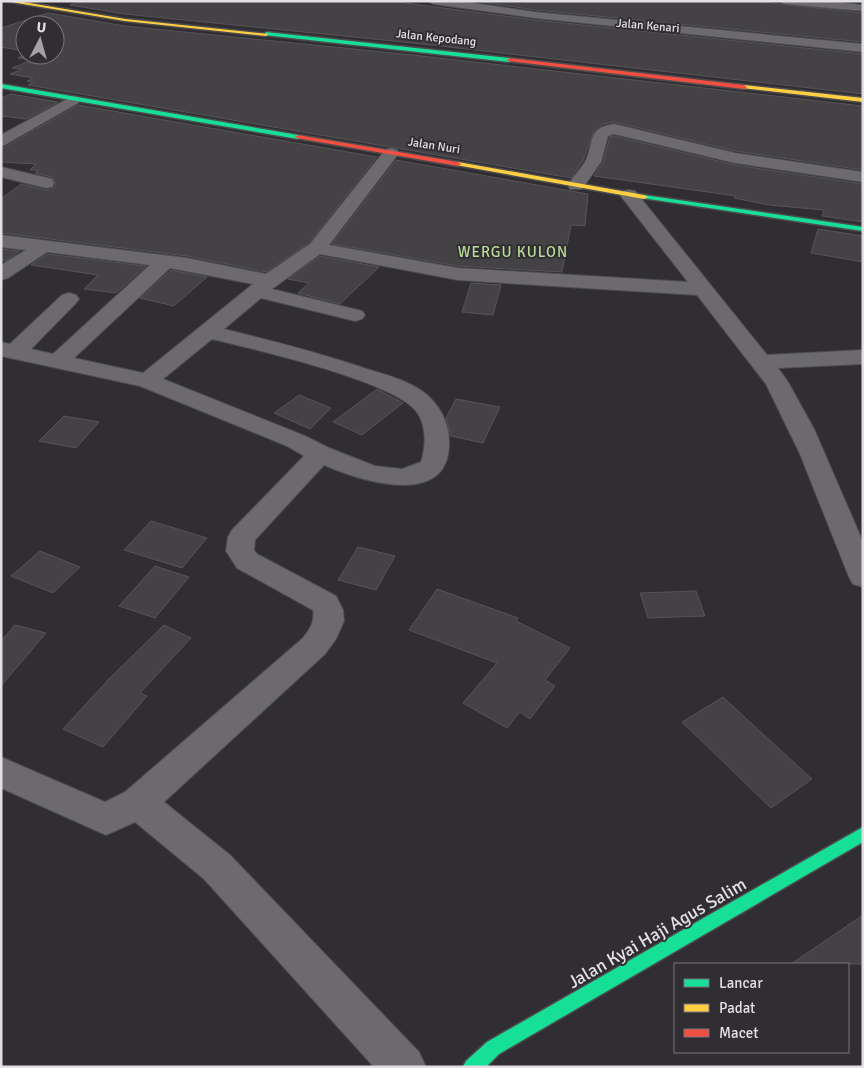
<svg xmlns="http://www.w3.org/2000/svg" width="864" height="1068" font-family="Signika,sans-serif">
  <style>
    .building { fill: #444245; stroke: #565458 }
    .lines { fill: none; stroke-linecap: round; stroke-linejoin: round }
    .street-casing { stroke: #4d4c4e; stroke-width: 2 }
    .fast-casing { stroke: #4d4c4e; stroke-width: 3 }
    .slow-casing { stroke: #4d4c4e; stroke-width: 3 }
    .jam-casing { stroke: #4d4c4e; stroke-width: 3 }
    .street { fill: #6c6a6d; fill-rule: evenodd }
    .fast { fill: #16e098; fill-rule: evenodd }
    .slow { fill: #ffcf43; fill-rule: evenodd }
    .jam { fill: #f24e42; fill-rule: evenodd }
    .labels { text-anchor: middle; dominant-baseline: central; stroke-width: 4; stroke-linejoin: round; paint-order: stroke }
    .far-street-label { font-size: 12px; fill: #e2e0e4; stroke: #302d33 }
    .far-quarter-label { font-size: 15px; letter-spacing: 1px; fill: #b9dd97; stroke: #302d33 }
    .near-street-label { font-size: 18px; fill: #e2e0e4; stroke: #302d33 }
  </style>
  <rect width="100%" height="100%" fill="#302e32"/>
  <!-- building -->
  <g class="building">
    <path d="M83,1H390L535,20L863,54V94L413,43L125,14L70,5Z"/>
    <path d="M475,1H753L780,4L863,13V42L535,10Z"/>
    <path d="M48,13L125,26L413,55L863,106V170L735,151L614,122L604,124L594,131L583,161L571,178L28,85L33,82L27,81L33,78L10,74L22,69L12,68L32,60L18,58L25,54L55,55V25H25V51L1,47V28Z"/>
    <path d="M11,94L58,102L26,119L1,116V98Z"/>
    <path d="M78,105L377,157L309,243L266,272L187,256L1,233V199L21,184L46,190L52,189L56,184L52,177L35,173L39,170H30L36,164L1,162V149Z"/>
    <path d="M614,136L735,165L863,184V222L822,216L824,210L769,205L734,198L736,196L594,176L603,162L610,137Z"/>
    <path d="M396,160L588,194L585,226L571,225L562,272L458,266L332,244Z"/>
    <path d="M818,229L863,236V262L811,253Z"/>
    <path d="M1,249L20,251L5,261L1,260Z"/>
    <path d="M47,254L146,266L116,293L84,289L98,275L31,265Z"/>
    <path d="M320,256L379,267L340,304L298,293L309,283L288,279Z"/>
    <path d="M171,270L207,277L174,306L140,298Z"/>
    <path d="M471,283L501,285L493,315L462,312Z"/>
    <path d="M377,389L403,403L362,435L333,422Z"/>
    <path d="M299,395L331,408L310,429L274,413Z"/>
    <path d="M456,399L500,407L483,443L451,436L446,418Z"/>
    <path d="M64,416L99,422L76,448L39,441Z"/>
    <path d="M151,521L207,538L182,568L124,550Z"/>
    <path d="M358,547L395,556L376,590L338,580Z"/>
    <path d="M40,551L80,567L53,593L11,576Z"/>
    <path d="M155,566L189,577L155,618L119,606Z"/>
    <path d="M437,589L518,618L516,621L570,648L545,680L555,686L530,719L520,712L507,728L463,703L497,663L409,630Z"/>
    <path d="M696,591L705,616L648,618L640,593Z"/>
    <path d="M15,625L46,633L1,686V641Z"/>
    <path d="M164,625L191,638L140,693L147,696L103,747L63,729L108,680Z"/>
    <path d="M723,697L752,724L812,779L771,808L682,722Z"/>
    <path d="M863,915V964H791Z"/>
  </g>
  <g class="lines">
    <!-- street casing -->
    <g class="street-casing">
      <g id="street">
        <path d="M428,1H460L535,12L863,44V52L535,18L433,4Z"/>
        <path d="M779,1H825L863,5V11L784,4Z"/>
        <path d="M73,96L78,97L80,100L78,103L1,147V135Z"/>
        <path d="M614,124L735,153L863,172V182L735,163L614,134L608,136L601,162L582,189H570L568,185C573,177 580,170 585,162C595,143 586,128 614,124Z"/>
        <path d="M391,148L397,150L399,153L329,245L458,268L688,282L620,195L623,191L629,190L635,191L767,355L863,350V364L778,368L788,382L814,429L863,542V587L853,584L849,577L800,454L766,384L697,295L458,280L320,254L272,289L362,311L365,315L362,319L355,321L261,298L224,329C272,341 320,353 367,369C387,375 410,381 426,394C440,406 449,423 449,441C451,510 361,481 324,465L255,540L254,550L257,554L336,596L343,610L344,621L336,639L325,654L164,802L230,855L419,1052L426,1067H374L204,879L135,822L106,835L1,788V757L105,802L125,792L303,638C310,629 315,622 313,610L237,568L226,551L228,537L232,530L304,456L287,446L140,386L1,356V342L10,344L62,295L69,293L76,295L79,299L76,303L31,349L53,354L150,265L47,252L8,278L1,280V265L26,250L1,247V235L187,258L266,274L310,244L385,150ZM170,268L253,284L143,373L74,358ZM212,339C253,349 393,381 416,411C427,425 426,446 421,462L402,469L375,466L329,448L305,436L163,379Z"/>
        <path d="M1,167L52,179L54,183L52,187L46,188L1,177Z"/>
      </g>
    </g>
    <!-- fast casing -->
    <g class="fast-casing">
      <g id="fast">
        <path d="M266,32L509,58L512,60L509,62L264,35Z"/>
        <path d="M1,84L298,135L301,137L298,139L1,88Z"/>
        <path d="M644,195L863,227V231L642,198L640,197Z"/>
        <path d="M863,827V842L499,1054L486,1067H463L466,1061L487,1042Z"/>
      </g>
    </g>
    <!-- slow casing -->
    <g class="slow-casing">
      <g id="slow">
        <path d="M5,1H17L125,19L269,34L266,36L125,21Z"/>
        <path d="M744,85L863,98V102L742,88Z"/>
        <path d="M458,162L644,195L648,197L644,199L456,165V163Z"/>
      </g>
    </g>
    <!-- jam casing -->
    <g class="jam-casing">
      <g id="jam">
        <path d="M509,58L744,85L747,87L744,89L507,61Z"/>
        <path d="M298,135L458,162L461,164L458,166L296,138L295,137Z"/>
      </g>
    </g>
    <!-- street -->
    <use href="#street" class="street"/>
    <!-- fast -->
    <use href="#fast" class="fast"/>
    <!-- slow -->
    <use href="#slow" class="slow"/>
    <!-- jam -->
    <use href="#jam" class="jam"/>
  </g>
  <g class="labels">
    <!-- far-street labels -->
    <g class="far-street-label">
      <text transform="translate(648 26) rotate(5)">Jalan Kenari</text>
      <text transform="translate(436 38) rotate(6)">Jalan Kepodang</text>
      <text transform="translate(434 146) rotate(9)">Jalan Nuri</text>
    </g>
    <!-- far-quarter labels -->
    <g class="far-quarter-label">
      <text x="513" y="252">WERGU KULON</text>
    </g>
    <!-- near-street labels -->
    <g class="near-street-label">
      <text transform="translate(657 933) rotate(-30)">Jalan Kyai Haji Agus Salim</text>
    </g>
  </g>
  <!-- border -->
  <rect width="864" height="1068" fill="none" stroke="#e2e0e4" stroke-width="5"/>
  <!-- legend -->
  <rect x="674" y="963" width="175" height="90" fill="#302d33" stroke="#77757a"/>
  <rect x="684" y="979" width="25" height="8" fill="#16e098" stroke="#77757a"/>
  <text x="719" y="988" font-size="15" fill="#e2e0e4">Lancar</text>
  <rect x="684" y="1004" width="25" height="8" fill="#ffcf43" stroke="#77757a"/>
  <text x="719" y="1013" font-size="15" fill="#e2e0e4">Padat</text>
  <rect x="684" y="1029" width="25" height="8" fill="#f24e42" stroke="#77757a"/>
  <text x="719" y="1038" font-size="15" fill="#e2e0e4">Macet</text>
  <!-- north arrow -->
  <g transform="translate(40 40) rotate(6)"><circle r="24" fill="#302d33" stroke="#77757a"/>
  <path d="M0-4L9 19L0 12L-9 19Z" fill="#a4a2a6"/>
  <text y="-8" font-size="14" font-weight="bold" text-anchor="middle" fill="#e2e0e4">U</text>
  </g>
</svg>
